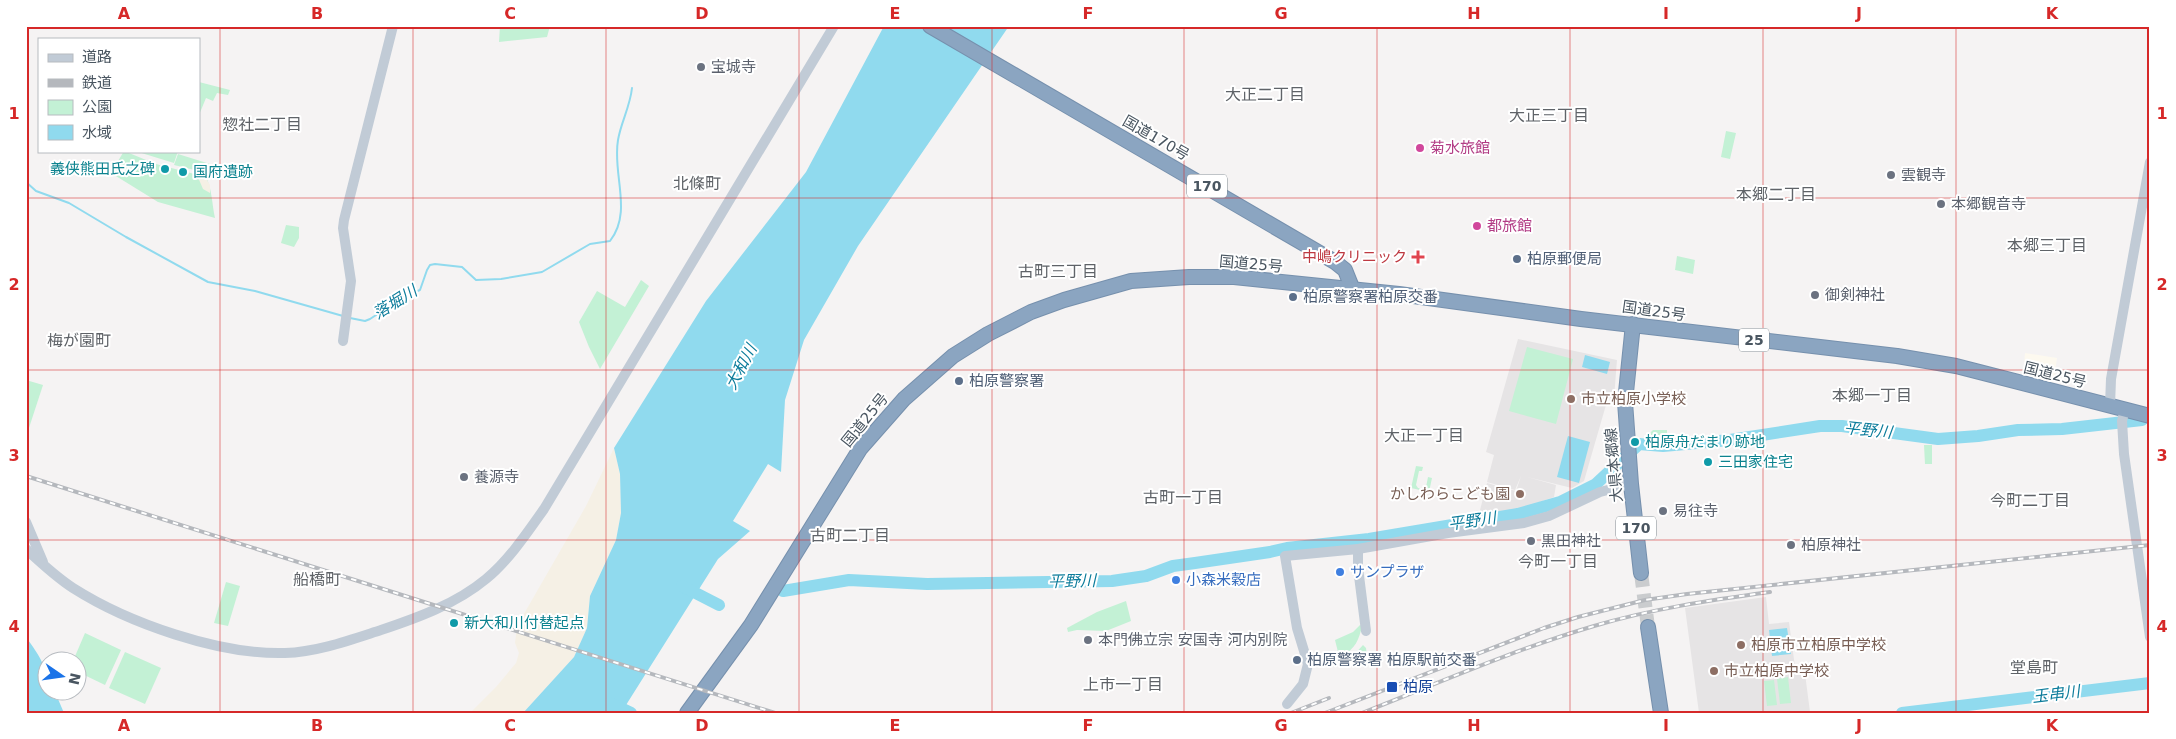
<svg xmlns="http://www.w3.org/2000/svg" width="2176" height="739" font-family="'DejaVu Sans','Noto Sans JP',sans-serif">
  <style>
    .commercial { fill: #fdf9ef }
    .education { fill: #e6e4e5 }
    .green { fill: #c3f1d5 }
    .sand { fill: #f5f0e5 }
    .water { fill: #90daee }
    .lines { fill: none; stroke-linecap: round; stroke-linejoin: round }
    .stream { stroke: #90daee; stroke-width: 2 }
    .river { stroke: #90daee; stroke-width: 12 }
    .highway-tunnel { stroke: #caccce; stroke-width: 14; stroke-dasharray: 14 7; stroke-linecap: butt }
    .highway-casing { stroke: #7690ad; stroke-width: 16 }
    .secondary { stroke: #c1cbd6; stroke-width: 10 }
    .highway { stroke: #8ba5c1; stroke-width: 14 }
    .rail-casing { stroke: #b5b8bd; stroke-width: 4 }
    .rail { stroke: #fff; stroke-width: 2; stroke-dasharray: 5.5; stroke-linecap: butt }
    .grid { fill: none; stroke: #d62828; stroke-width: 1; stroke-opacity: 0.55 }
    .worship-dot { fill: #6b7280; stroke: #fff; stroke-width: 2 }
    .hotel-dot { fill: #d1479c; stroke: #fff; stroke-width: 2 }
    .culture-dot { fill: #0f9aa8; stroke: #fff; stroke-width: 2 }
    .health-dot { fill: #e0444e; stroke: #fff; stroke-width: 2 }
    .service-dot { fill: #5c6f8a; stroke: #fff; stroke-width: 2 }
    .education-dot { fill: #8d6e63; stroke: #fff; stroke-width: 2 }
    .shop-dot { fill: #3f7fe0; stroke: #fff; stroke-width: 2 }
    .transit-dot { fill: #1a4fb4; stroke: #fff; stroke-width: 2 }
    .labels { text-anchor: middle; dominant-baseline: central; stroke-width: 4; stroke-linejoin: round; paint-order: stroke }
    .shield { fill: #fff; stroke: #808990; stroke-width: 1 }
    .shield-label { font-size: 14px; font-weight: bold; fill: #4a5661 }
    .worship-label { font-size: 15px; fill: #5b616d; stroke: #fff; text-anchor: start }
    .street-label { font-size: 15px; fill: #4a5661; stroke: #fff }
    .hotel-label { font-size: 15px; fill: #b23c85; stroke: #fff; text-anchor: start }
    .culture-label { font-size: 15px; fill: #0d838f; stroke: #fff; text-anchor: start }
    .health-label { font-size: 15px; fill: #be3a42; stroke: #fff; text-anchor: end }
    .service-label { font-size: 15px; fill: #4e5e75; stroke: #fff; text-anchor: start }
    .education-label { font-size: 15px; fill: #785e54; stroke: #fff; text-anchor: start }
    .shop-label { font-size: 15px; fill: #366cbe; stroke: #fff; text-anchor: start }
    .transit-label { font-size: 15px; fill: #164399; stroke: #fff; text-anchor: start }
    .neighbourhood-label { font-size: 16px; fill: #5f6368; stroke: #fff }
    .water-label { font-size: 16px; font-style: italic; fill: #0c7c9b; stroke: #fff }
    .neatline { fill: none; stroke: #d62828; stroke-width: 2 }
    .grid-label { font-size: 16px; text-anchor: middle; font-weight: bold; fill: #d62828 }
  </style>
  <rect width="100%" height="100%" fill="#f5f3f3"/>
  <!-- commercial -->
  <path class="commercial" d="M2025,353L2057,358L2053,385L2023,378Z"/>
  <!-- education -->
  <g class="education">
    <path d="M1518,339L1617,360L1614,398H1608L1584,481L1572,488L1527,477L1556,485L1554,497L1514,511L1479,514L1487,483L1516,491L1521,476L1515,490L1487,482L1494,455L1486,452Z"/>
    <path d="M1766,597L1769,624L1789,622L1795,667L1804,666L1810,712L1699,713L1685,608Z"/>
  </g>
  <!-- green -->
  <g class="green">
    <path d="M500,26H550L547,37L499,42Z"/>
    <path d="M199,82L230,90L228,95L217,93L213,101L206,98L199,115Z"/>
    <path d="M1726,131L1736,133L1730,159L1721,157Z"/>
    <path d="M124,151L156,164L206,177C212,189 212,204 215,218L158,202L111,173Z"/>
    <path d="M135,151H178L174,163Z"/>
    <path d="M178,154L210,164L207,173L174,165Z"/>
    <path d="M286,225L299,227V238L294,247L281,243Z"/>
    <path d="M1677,256L1695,260L1693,274L1675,270Z"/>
    <path d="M641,280L649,286L600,369L589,347L579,322L597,291L625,307Z"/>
    <path d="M1527,347L1573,359L1556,424L1509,411Z"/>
    <path d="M26,380L43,385L26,437Z"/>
    <path d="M1653,430H1667V442H1653L1646,437Z"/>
    <path d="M1924,445H1932V464H1925Z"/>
    <path d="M1416,466L1423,467L1422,471H1419L1416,485L1418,488L1423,489L1426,487L1428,477L1432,478L1429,492L1411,488Z"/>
    <path d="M226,582L240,586L228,626L214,623Z"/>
    <path d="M1126,601L1131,621L1106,631L1077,630L1068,632L1067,628L1097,612Z"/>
    <path d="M1360,625L1362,626C1359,640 1355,649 1342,656H1339L1335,640L1353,632Z"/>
    <path d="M85,633L121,650L105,685L78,672V662L73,661Z"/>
    <path d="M1363,645L1366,648L1367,656L1353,661L1352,657Z"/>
    <path d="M125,652L161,668L145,704L109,688Z"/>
    <path d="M1788,677L1791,703L1780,704L1777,679Z"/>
    <path d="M1774,680L1777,705L1767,706L1764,681Z"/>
  </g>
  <!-- sand -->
  <g class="sand">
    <path d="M197,175L205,177L210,185V193L203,189Z"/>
    <path d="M614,448L620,474L621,513L616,540L590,596L587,628L574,657L523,713H470L496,687L516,663L519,653L515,643L517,626L586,506Z"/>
  </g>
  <!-- water -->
  <g class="water">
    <path d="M884,26H1009L858,246L804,340L785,400L781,472L768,464L733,521L750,531L718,559L621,713H523L574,657L587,628L590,596L616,540L621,513L620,474L614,448L706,301L806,172Z"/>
    <path d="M1585,355L1610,362L1607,374L1582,367Z"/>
    <path d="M1568,436L1590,442L1579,483L1557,477Z"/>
    <path d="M1787,628L1791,654L1772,656L1769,630Z"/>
    <path d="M26,637C40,657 48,667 48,692H55L64,713H30L26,706Z"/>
  </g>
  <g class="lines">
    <!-- stream -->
    <g class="stream">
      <path d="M26,182L36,191L69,203L126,237L208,282L255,291L343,316"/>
      <path d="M350,318L365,321L370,319L405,296L420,290L427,270L430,265L435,264L462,267L476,280L501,279L542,272L590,244L610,241C633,212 612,174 618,140C621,122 630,107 632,88"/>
    </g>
    <!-- river -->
    <g class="river">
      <path d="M682,586L719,605"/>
      <path d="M783,591L849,580L927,584L1112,581L1146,576L1173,566L1195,563L1270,552L1287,548L1369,539L1518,514L1560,502L1596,484L1639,444L1663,446L1730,440L1820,426H1842L1938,439L1978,436L2018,430L2062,429L2142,420"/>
      <path d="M610,703L631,713"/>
      <path d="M1902,713L2150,683"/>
    </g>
    <!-- highway-tunnel -->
    <path class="highway-tunnel" d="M1641,573L1648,627"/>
    <!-- highway casing -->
    <g class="highway-casing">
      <g id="highway">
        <path d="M930,26L1335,262L1345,270L1353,290"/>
        <path d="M1633,324L1625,402L1631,484L1641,573"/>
        <path d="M1648,627L1661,713"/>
        <path d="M687,713L751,625L860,449L904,399L953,356L988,334L1031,312L1064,300L1131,281L1189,277H1234L1399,294L1581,319L1897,356L1956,366L2150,416"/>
      </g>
    </g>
    <!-- secondary -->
    <g class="secondary">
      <path d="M343,341L351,281L343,228L344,220L393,26"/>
      <path d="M2110,406L2111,379L2150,162"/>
      <path d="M2125,409L2122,421L2124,454L2150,637"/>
      <path d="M26,522L43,562"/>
      <path d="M26,549C41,563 56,577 73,588C128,623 219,655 285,653C317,652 350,640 381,630C417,618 456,604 486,579C509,560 527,533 544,509L834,26"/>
      <path d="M1358,549V568L1366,631"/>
      <path d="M1287,704L1303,684L1308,664L1297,628L1285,556L1358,549L1448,533L1524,523L1549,516L1600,492L1631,484"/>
    </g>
    <!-- highway -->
    <use href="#highway" class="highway"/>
    <!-- rail casing -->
    <g class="rail-casing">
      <g id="rail">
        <path d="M26,476L775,713"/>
        <path d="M1291,713L1329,698"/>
        <path d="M1325,713L1544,628L1578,617L1645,600L1687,594L2150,545"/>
        <path d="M1362,713C1438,683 1516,649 1594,626C1651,609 1711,600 1770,592"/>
      </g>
    </g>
    <!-- rail -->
    <use href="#rail" class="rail"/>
  </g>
  <!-- grid -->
  <path class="grid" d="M220,26V713M413,26V713M606,26V713M799,26V713M992,26V713M1184,26V713M1377,26V713M1570,26V713M1763,26V713M1956,26V713M26,198H2150M26,370H2150M26,540H2150"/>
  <!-- markers -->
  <g class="worship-dot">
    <circle cx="701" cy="67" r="5"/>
    <circle cx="1891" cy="175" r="5"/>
    <circle cx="1941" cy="204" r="5"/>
    <circle cx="1815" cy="295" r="5"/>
    <circle cx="464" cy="477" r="5"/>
    <circle cx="1663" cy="511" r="5"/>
    <circle cx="1531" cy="541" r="5"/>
    <circle cx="1791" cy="545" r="5"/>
    <circle cx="1088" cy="640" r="5"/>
  </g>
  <g class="hotel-dot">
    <circle cx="1420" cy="148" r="5"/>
    <circle cx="1477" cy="226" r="5"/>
  </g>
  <g class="culture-dot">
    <circle cx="165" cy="169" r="5"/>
    <circle cx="183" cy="172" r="5"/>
    <circle cx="1635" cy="442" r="5"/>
    <circle cx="1708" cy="462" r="5"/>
    <circle cx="454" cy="623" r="5"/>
  </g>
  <path class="health-dot" d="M1415.5 249.5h5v5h5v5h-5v5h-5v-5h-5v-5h5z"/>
  <g class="service-dot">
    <circle cx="1517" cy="259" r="5"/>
    <circle cx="1293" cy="297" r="5"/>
    <circle cx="959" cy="381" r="5"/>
    <circle cx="1297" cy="660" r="5"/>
  </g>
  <g class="education-dot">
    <circle cx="1571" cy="399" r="5"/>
    <circle cx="1520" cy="494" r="5"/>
    <circle cx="1741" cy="645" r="5"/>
    <circle cx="1714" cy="671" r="5"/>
  </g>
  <g class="shop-dot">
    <circle cx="1340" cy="572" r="5"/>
    <circle cx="1176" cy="580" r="5"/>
  </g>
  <rect class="transit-dot" x="1386" y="681" width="12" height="12" rx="2.5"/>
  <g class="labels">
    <!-- shield labels -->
    <g class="shield">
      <rect x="1187" y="174.5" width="40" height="23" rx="4"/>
      <rect x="1739" y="328.5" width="30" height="23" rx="4"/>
      <rect x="1616" y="516.5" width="40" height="23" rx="4"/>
    </g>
    <g class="shield-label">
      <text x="1207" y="186">170</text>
      <text x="1754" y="340">25</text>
      <text x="1636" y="528">170</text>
    </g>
    <!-- worship labels -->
    <g class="worship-label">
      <text x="711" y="67">宝城寺</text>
      <text x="1901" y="175">雲観寺</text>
      <text x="1951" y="204">本郷観音寺</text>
      <text x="1825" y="295">御剣神社</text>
      <text x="474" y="477">養源寺</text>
      <text x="1673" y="511">易往寺</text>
      <text x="1541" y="541">黒田神社</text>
      <text x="1801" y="545">柏原神社</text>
      <text x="1098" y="640">本門佛立宗 安国寺 河内別院</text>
    </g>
    <!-- street labels -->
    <g class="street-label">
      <text transform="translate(1156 138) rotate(30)">国道170号</text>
      <text transform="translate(1251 264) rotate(5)">国道25号</text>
      <text transform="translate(1654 311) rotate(8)">国道25号</text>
      <text transform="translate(2055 375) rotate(14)">国道25号</text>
      <text transform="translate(865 420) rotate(-51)">国道25号</text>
      <text transform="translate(1614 465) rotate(-95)">大県本郷線</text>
    </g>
    <!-- hotel labels -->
    <g class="hotel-label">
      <text x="1430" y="148">菊水旅館</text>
      <text x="1487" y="226">都旅館</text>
    </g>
    <!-- culture labels -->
    <g class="culture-label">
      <text x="155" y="169" text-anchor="end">義侠熊田氏之碑</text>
      <text x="193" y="172">国府遺跡</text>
      <text x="1645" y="442">柏原舟だまり跡地</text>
      <text x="1718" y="462">三田家住宅</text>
      <text x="464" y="623">新大和川付替起点</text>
    </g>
    <!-- health labels -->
    <g class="health-label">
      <text x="1407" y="257">中嶋クリニック</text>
    </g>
    <!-- service labels -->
    <g class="service-label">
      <text x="1527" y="259">柏原郵便局</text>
      <text x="1303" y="297">柏原警察署柏原交番</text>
      <text x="969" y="381">柏原警察署</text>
      <text x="1307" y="660">柏原警察署 柏原駅前交番</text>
    </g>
    <!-- education labels -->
    <g class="education-label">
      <text x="1581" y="399">市立柏原小学校</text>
      <text x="1510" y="494" text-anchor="end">かしわらこども園</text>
      <text x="1751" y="645">柏原市立柏原中学校</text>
      <text x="1724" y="671">市立柏原中学校</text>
    </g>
    <!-- shop labels -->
    <g class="shop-label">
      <text x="1350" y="572">サンプラザ</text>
      <text x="1186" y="580">小森米穀店</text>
    </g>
    <!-- transit labels -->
    <g class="transit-label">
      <text x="1403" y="687">柏原</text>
    </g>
    <!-- neighbourhood labels -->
    <g class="neighbourhood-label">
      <text x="1265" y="94">大正二丁目</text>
      <text x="1549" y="115">大正三丁目</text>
      <text x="262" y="124">惣社二丁目</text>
      <text x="697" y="183">北條町</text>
      <text x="1776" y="194">本郷二丁目</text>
      <text x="2047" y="245">本郷三丁目</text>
      <text x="1058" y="271">古町三丁目</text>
      <text x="79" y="340">梅が園町</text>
      <text x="1872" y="395">本郷一丁目</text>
      <text x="1424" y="435">大正一丁目</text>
      <text x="1183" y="497">古町一丁目</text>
      <text x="2030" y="500">今町二丁目</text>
      <text x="850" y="535">古町二丁目</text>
      <text x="1558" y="561">今町一丁目</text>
      <text x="317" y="579">船橋町</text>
      <text x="2034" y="667">堂島町</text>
      <text x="1123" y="684">上市一丁目</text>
    </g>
    <!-- water labels -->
    <g class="water-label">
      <text transform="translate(395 302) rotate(-32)">落堀川</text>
      <text transform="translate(741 367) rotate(-62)">大和川</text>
      <text transform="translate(1868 430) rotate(6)">平野川</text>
      <text transform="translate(1472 521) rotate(-8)">平野川</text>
      <text transform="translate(1072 581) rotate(-1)">平野川</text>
      <text transform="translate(2056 694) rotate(-7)">玉串川</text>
    </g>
  </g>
  <!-- border -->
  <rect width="2176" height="739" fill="none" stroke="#ffffff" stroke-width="55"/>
  <!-- legend -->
  <rect x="38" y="38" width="162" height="115" fill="#ffffff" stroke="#b7bbc0"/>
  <rect x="48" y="54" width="25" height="8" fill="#c1cbd6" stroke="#b7bbc0"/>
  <text x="82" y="62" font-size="15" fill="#4a5661">道路</text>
  <rect x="48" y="79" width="25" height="8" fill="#b5b8bd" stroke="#b7bbc0"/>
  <text x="82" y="88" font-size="15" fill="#4a5661">鉄道</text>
  <rect x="48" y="100" width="25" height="15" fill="#c3f1d5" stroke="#b7bbc0"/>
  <text x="82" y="112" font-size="15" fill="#4a5661">公園</text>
  <rect x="48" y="125" width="25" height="15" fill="#90daee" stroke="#b7bbc0"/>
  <text x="82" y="138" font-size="15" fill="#4a5661">水域</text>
  <!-- north arrow -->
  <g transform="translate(62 676) rotate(103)"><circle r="24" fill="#ffffff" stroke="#b7bbc0"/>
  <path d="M0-4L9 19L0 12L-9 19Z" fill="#1a73e8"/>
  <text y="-8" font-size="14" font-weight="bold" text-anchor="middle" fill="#4a5661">N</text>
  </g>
  <rect x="28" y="28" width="2120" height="684" class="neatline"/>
  <g class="grid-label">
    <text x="124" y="19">A</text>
    <text x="317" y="19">B</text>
    <text x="510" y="19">C</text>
    <text x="702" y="19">D</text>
    <text x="895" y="19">E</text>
    <text x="1088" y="19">F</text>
    <text x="1281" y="19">G</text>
    <text x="1474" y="19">H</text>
    <text x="1666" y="19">I</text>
    <text x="1859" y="19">J</text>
    <text x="2052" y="19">K</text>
    <text x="14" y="119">1</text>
    <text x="2162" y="119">1</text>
    <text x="14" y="290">2</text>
    <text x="2162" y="290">2</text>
    <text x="14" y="461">3</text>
    <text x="2162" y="461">3</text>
    <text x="14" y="632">4</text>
    <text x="2162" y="632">4</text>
    <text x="124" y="731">A</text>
    <text x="317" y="731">B</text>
    <text x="510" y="731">C</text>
    <text x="702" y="731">D</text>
    <text x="895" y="731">E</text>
    <text x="1088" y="731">F</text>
    <text x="1281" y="731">G</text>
    <text x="1474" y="731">H</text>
    <text x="1666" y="731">I</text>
    <text x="1859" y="731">J</text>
    <text x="2052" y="731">K</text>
  </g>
</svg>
